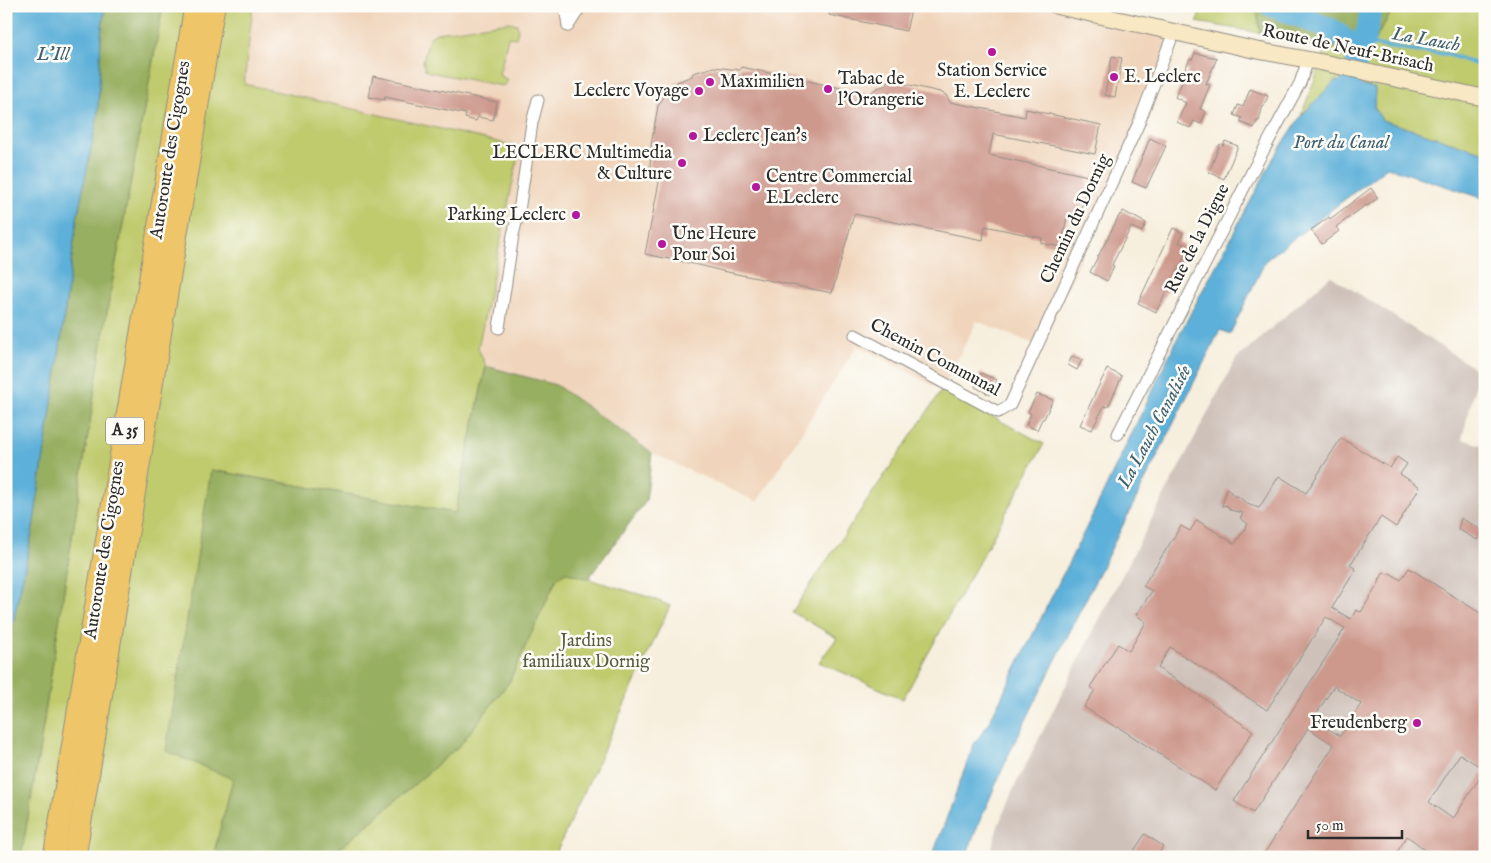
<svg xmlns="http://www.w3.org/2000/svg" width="1491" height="863" font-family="'IM FELL English',serif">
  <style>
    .built { fill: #f0d5bc }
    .industrial { fill: #cec1b9 }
    .green { fill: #bfcb6d; stroke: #757b4c }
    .forest { fill: #97af60; stroke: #616d46 }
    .water { fill: #5db0d9; stroke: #446e82 }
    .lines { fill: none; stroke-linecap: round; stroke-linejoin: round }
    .stream { stroke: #5db0d9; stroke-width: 4 }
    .river { stroke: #5db0d9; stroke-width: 22 }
    .building { fill: #cd998d; fill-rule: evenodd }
    .street-casing { stroke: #918d84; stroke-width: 13 }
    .secondary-casing { stroke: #918d84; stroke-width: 18 }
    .highway-casing { stroke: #918d84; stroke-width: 23 }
    .street { stroke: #fff; stroke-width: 11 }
    .secondary { stroke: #f8e8c3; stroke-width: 16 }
    .highway { stroke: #eec569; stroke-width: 21 }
    .poi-dot { fill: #b5179e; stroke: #fdfcf7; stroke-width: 2 }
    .labels { text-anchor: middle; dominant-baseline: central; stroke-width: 5; stroke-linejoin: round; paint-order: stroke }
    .shield { fill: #fdfcf7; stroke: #6a6a68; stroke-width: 1 }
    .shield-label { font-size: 16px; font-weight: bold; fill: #2b2b2b }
    .street-label { font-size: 18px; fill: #2b2b2b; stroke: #fdfcf7 }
    .poi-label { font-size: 18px; fill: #2b2b2b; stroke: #fdfcf7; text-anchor: start }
    .park-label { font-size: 18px; fill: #575b3f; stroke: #fdfcf7 }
    .water-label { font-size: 19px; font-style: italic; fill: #3f6071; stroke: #fdfcf7 }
  </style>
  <rect width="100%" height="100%" fill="#fdfcf7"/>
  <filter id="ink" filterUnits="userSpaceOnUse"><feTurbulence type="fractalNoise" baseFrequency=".02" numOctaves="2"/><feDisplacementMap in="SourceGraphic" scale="10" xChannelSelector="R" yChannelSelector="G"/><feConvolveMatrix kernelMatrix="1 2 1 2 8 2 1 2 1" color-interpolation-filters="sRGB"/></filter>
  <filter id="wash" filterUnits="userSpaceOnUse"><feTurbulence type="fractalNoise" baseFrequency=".0096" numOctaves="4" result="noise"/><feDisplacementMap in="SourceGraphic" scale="20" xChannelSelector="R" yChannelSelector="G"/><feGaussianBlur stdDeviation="1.12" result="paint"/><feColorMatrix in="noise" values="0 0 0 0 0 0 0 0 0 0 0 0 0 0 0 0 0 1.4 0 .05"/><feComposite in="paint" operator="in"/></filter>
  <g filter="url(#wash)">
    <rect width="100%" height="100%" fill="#f7efde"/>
    <!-- built -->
    <path class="built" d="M253,6H1090L1183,31L1041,347L977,321L942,390L857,346L757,502L652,453L556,385L486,366L478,348L520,147L244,84Z"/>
    <!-- industrial -->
    <path class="industrial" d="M1331,276L1479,371L1462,439L1485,446V857H989L998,826L1013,790L1106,606L1236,359Z"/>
    <!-- green -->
    <g class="green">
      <path d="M163,6H253L244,84L520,147L478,348L486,366L455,513L211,470L233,779L215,849L222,857H21L39,752L107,311Z"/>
      <path d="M1202,6H1259L1257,9L1260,33L1197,22Z"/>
      <path d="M1395,6H1485V153L1382,120L1374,107L1375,88L1335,81L1301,116L1326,49L1373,43Z"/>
      <path d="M510,22L517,24L518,29L516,38L508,37L499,75L508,80L506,84L502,86L429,72L425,69L423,61L429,38L436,33Z"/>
      <path d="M942,390L1044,444L903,699L819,662L837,638L792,612Z"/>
      <path d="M565,572L652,598L670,606L554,857H330L460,745L509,682L557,578Z"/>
    </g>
    <!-- forest -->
    <g class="forest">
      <path d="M105,6H163L107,311L39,752L21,857H6V657L33,528L57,370L77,219L98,113L101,35Z"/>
      <path d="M1259,6H1395L1373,43L1326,49L1260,33L1257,9Z"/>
      <path d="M486,366L556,385L652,453L646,501L588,579L565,572L557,578L509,682L460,745L330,857H222L215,849L233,779L166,751L211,470L455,513Z"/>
    </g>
    <!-- water -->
    <g class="water">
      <path d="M6,6H105L101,35L98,113L77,219L57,370L33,528L6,657Z"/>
      <path d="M1335,81L1375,88L1374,107L1382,120L1485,153V199L1387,167L1266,260L1230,334L1220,330L1011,750L978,825L966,857H932L974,744L987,726L1091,518L1179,335L1274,157L1301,116Z"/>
    </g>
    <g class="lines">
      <!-- stream -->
      <g class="stream">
        <path d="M1357,6L1368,27"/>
        <path d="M1362,43L1413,51L1447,54L1485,67"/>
      </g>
      <!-- river -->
      <g class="river">
        <path d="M1271,6L1296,15L1333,30L1360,51"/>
        <path d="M1341,112L1368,27L1371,6"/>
      </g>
    </g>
    <g id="blocks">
      <!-- building -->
      <g class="building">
        <path d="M831,6H912L906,31L829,15Z"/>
        <path d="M1195,53L1217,58L1206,84L1210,85L1200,109L1206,112L1201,124L1194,121L1190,128L1177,122L1186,103L1175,97L1188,70L1185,69L1190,59L1192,60Z"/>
        <path d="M1112,56L1122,58L1115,97L1105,95Z"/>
        <path d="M714,67L740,70L741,67L870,94L877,88L887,85L888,80L940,92L946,95L950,102L1025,117L1026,109L1101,125L1095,154L993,134L989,155L1088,176L1083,203L1076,218L1067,217L1061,247L1041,243L1042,238L985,226L983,240L854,214L832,293L722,271L703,266L645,254L661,172L650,169L651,145L658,106L667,92H670L677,82L692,76L693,73Z"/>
        <path d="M373,76L497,102L493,120L478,117L476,121L465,118L466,114L385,97L384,100L369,97Z"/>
        <path d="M1250,89L1268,96L1264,106L1263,105L1259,121H1257L1254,128L1240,122L1242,118L1234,115L1238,105L1243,107Z"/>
        <path d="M1150,138L1166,146L1146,188L1132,182Z"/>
        <path d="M1225,141L1238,146L1224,179L1209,172L1220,144L1223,146Z"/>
        <path d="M1371,188L1378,198L1367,206L1366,205L1336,227L1339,231L1322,244L1311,230L1329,217L1330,219Z"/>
        <path d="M1123,211L1146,223L1142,232L1131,227L1112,265L1114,266L1107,281L1090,272L1120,214L1121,215Z"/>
        <path d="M1173,228L1183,233L1179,243L1184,244L1183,246L1188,250L1156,312L1138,303Z"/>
        <path d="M1072,356L1082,360L1077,370L1068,365Z"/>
        <path d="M1107,369L1122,376L1108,407L1104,406L1092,430L1080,425Z"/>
        <path d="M981,373L997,380L990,395L975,387Z"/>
        <path d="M1037,394L1053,400L1044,419H1042L1037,430L1026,425L1031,414L1028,412Z"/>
        <path d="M1341,438L1390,468L1397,457L1407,464L1400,474L1420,487L1396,527L1381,517L1350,565L1356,569L1332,608L1351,619L1356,610L1361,612L1380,581H1379L1384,572L1389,575L1390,573L1401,580L1409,568L1485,616V770L1460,754L1429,802L1453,819L1485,770V857H1474L1469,853L1466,857H1435L1407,836L1394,857H1262L1334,745L1308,728L1253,813L1234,801L1345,628L1326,617L1267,710L1170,647L1158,668L1253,731L1215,790L1118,727L1117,728L1084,707L1095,690L1090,687L1118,644L1129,651L1146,622L1136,615L1152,591L1143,586L1181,526L1190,531L1197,520L1235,544L1248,524L1240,518L1243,513L1230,510L1227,505L1222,506L1227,488L1234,496H1238L1247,504L1259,508L1279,476L1306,493ZM1334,686L1361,704L1340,736L1313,719Z"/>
        <path d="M1461,518L1483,531L1477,540L1458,529Z"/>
        <path d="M1145,834L1163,846L1157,857H1130Z"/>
      </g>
    </g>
  </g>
  <g filter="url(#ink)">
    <use href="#blocks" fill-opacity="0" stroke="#918d84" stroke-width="1"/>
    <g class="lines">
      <!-- street casing -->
      <g class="street-casing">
        <g id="street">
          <path d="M565,6L568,26"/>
          <path d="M568,26L581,6"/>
          <path d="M499,328L513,235L519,211L532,123L538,100"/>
          <path d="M855,335L998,412L1010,405L1138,125L1174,32"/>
          <path d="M1118,434L1254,168L1300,83L1308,60"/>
        </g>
      </g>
      <!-- secondary casing -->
      <g class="secondary-casing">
        <path id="secondary" d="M1057,6L1255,50L1325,63L1485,98"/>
      </g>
      <!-- highway casing -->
      <g class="highway-casing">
        <g id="highway">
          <path d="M54,857L195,6"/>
          <path d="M75,857L214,6"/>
        </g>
      </g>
      <!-- street -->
      <use href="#street" class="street"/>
      <!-- secondary -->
      <use href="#secondary" class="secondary"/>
      <!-- highway -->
      <use href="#highway" class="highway"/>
    </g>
  </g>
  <!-- markers -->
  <g class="poi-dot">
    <circle cx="992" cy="52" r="5"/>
    <circle cx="1114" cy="77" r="5"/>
    <circle cx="710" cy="82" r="5"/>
    <circle cx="828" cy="89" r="5"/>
    <circle cx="699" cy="91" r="5"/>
    <circle cx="693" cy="136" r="5"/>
    <circle cx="682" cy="163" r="5"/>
    <circle cx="756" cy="187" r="5"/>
    <circle cx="576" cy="215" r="5"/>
    <circle cx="662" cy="244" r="5"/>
    <circle cx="1417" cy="723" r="5"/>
  </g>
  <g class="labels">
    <!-- shield labels -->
    <rect class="shield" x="106" y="417.5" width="38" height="27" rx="4"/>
    <g class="shield-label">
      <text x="125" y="431">A 35</text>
    </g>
    <!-- street labels -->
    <g class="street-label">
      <text transform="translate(1348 49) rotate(12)">Route de Neuf-Brisach</text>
      <text transform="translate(171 150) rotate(-81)">Autoroute des Cigognes</text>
      <text transform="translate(1076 219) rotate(-65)">Chemin du Dornig</text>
      <text transform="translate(1198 239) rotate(-63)">Rue de la Digue</text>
      <text transform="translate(935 358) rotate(28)">Chemin Communal</text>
      <text transform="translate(105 550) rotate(-81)">Autoroute des Cigognes</text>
    </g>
    <!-- poi labels -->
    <g class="poi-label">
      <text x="992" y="71" text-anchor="middle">Station Service<tspan x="992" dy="21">E. Leclerc</tspan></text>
      <text x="1124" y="77">E. Leclerc</text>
      <text x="838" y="79">Tabac de<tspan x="838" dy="21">l'Orangerie</tspan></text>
      <text x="720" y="82">Maximilien</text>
      <text x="689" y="91" text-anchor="end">Leclerc Voyage</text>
      <text x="703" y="136">Leclerc Jean's</text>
      <text x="672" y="153" text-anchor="end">LECLERC Multimedia<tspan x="672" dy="21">&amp; Culture</tspan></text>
      <text x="766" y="177">Centre Commercial<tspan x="766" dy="21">E.Leclerc</tspan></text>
      <text x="566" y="215" text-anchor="end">Parking Leclerc</text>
      <text x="672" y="234">Une Heure<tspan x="672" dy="21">Pour Soi</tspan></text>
      <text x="1407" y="723" text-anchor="end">Freudenberg</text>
    </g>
    <!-- park labels -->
    <g class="park-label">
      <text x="586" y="641">Jardins<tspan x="586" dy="21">familiaux Dornig</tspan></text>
    </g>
    <!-- water labels -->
    <g class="water-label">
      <text transform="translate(1426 40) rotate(10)">La Lauch</text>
      <text x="53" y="55">L'Ill</text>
      <text x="1341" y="143">Port du Canal</text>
      <text transform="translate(1155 427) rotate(-62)">La Lauch Canalisée</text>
    </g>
  </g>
  <!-- margin -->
  <rect width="1491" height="863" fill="none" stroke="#fdfcf7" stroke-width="25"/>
  <!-- scale -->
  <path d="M1308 830v8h94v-8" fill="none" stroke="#2b2b2b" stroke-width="2.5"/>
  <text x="1316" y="830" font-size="15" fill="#2b2b2b" stroke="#fdfcf7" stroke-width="4" paint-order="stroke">50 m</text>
</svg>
